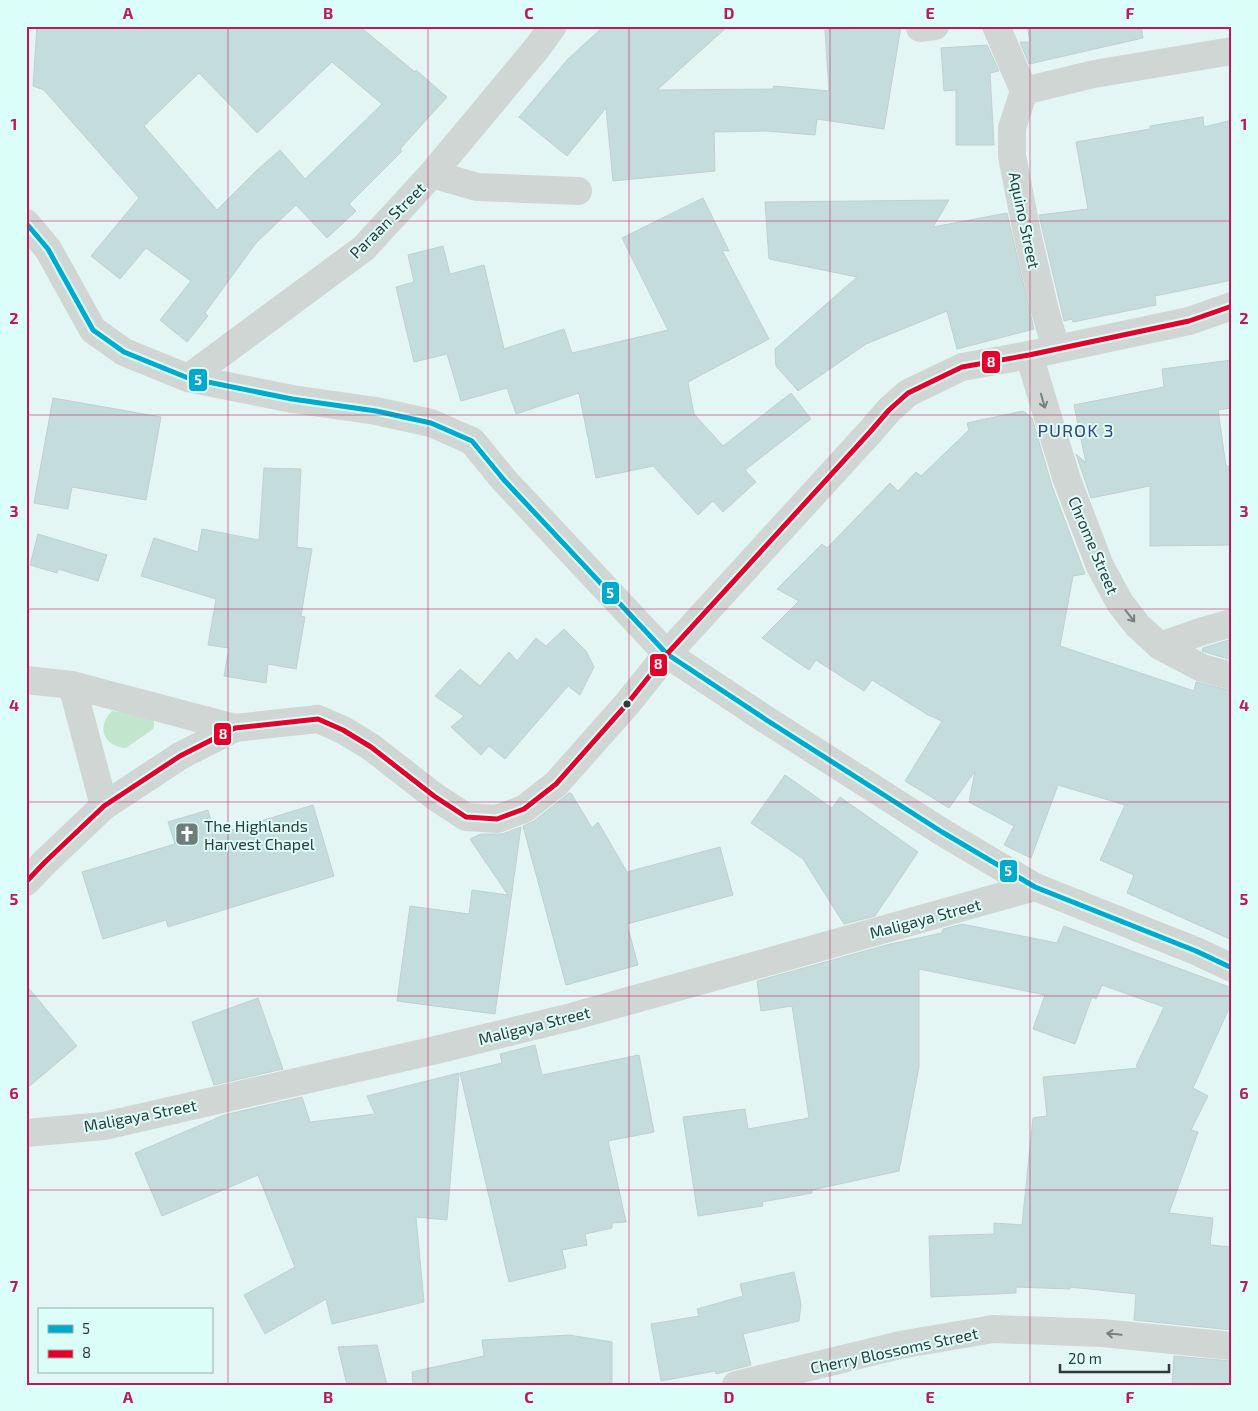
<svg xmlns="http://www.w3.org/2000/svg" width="1258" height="1411" font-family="'Exo 2',sans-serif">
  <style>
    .green { fill: #c2e5ce }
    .building { fill: #c5dcdc; stroke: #c1d0cf; fill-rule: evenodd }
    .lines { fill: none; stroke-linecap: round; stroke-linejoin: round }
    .minor { stroke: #d0d6d4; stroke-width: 28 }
    .major { stroke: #d0d6d4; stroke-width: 28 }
    .bus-1-casing { stroke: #dcfef9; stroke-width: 9 }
    .bus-2-casing { stroke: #dcfef9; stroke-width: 9 }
    .bus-1 { stroke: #00a9ce; stroke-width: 5 }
    .bus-2 { stroke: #e4002b; stroke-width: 5 }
    .oneway { stroke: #77817f }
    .grid { fill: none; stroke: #c2185b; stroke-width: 1; stroke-opacity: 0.55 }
    .bus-dot { fill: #2e3b39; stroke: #dcfef9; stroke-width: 2 }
    .labels { text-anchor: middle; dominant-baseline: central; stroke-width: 4; stroke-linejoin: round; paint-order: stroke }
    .street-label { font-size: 16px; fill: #2e3b39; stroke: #dcfef9 }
    .poi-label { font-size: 16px; fill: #2e3b39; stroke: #dcfef9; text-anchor: start }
    .neighbourhood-label { font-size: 18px; letter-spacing: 1px; fill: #3d407d; stroke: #dcfef9 }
    .line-badge { stroke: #dcfef9; stroke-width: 2 }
    .badge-label { font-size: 14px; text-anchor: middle; font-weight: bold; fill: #fff }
    .neatline { fill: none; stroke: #c2185b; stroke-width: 2 }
    .grid-label { font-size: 16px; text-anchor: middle; font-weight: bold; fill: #c2185b }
  </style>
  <rect width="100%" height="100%" fill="#e4f6f3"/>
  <!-- green -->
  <path class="green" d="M112,711L146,715C153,718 156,722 153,729L126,748C103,746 96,727 112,711Z"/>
  <!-- building -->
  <g class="building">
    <path d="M37,26H359L415,72L416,70L447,97L400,149L402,151L349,204L356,211L327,238L296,205L256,243L205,313L208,316L187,342L160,320L191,281L146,248L120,279L91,256L139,198L44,90L33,86ZM332,62L382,104L305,179L280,150L257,170L217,210L144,126L199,73L257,133Z"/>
    <path d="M604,26H728L657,90L773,89L774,86L829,91L825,30L901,26L884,129L817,119L815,135L766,131L714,132L715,171L613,181L606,108L567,156L519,117L568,59Z"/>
    <path d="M1027,26H1141L1143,38L1029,64L1020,42H1030Z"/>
    <path d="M987,45L999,71L990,73L994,145H956V90L944,91L941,48Z"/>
    <path d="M1203,117L1204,127L1232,120V280L1155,296L1156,305L1073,322L1072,319L1064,321L1039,215L1088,209L1076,142L1150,129V126Z"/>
    <path d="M703,198L729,251L722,250L769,339L688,382L694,414L723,446L791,393L811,419L745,470L756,482L723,512L713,501L698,515L653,466L596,478L579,393L516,414L507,388L461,401L447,354L414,362L396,287L414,282L408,255L443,246L450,274L484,265L504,349L564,329L572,353L668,330L622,238Z"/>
    <path d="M949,200L933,227L1007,213L1034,329L957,349L947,311L866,344L798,391L776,366L775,349L857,277L769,259L765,202Z"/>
    <path d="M1232,360V408L1218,410L1226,466H1232V545L1150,546V486L1091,498L1076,454L1086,463L1074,405L1164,387L1162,369Z"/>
    <path d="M53,398L161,417L146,500L72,487L68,509L34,503Z"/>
    <path d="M1023,411L1032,418L1052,486L1085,574L1073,576L1060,646L1194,691L1196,682L1232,691V940L1127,893L1134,875L1100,860L1125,805L1058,785L1031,858L1004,845L1014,826L969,802L975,771L949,808L905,781L942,721L928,715L872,680L864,691L816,660L809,670L762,638L799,601L777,589L822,544L827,548L890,483L898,491L916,472L921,476L969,430L967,423Z"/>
    <path d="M264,468L301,469L297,547L312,549L301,616L305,617L296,669L268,664L266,683L224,676L229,648L208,645L216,599L141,576L154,538L198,552L202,529L259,540Z"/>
    <path d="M38,534L107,555L98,581L58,569L57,573L30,565Z"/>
    <path d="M564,629L586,651L594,667L580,695L568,686L505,759L489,746L481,755L451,727L464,716L435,696L460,669L480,686L509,652L517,661L536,638L546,646Z"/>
    <path d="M1232,639V660L1208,653L1202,651L1203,648Z"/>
    <path d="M785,775L832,808L840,797L918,852L875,916L844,924L803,859L751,823Z"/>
    <path d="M569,793H571L592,828L598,822L627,872L720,847L733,895L627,924L638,965L566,985L523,826L534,821Z"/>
    <path d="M313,805L334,876L168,927L166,920L103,939L82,872L175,844L168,822L208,810L215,835Z"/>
    <path d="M521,827L495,1014L397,1001L410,906L469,914L472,890L508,895L470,839L481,834H502Z"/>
    <path d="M962,924L1057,943L1064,926L1232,988V1002L1193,1088L1208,1096L1191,1130L1198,1132L1169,1213L1213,1218L1210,1245L1232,1247V1330L1134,1320L1136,1294L1070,1287V1289L1016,1287V1293L931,1297L929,1236L994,1234V1223L1022,1225L1033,1118L1047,1116L1043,1077L1139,1068L1136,1066L1164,1007L1102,985L1096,999L1092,997L1075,1044L1033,1029L1045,995L919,969V1067L899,1171L812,1190V1193L762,1202L763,1206L698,1216L683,1117L745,1109L748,1129L809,1118L792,1006L761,1011L757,981L890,944L942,933L943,929Z"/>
    <path d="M26,985L77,1046L26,1089Z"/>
    <path d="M258,998L283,1069L214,1085L192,1022Z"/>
    <path d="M535,1045L542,1075L639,1055L654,1132L608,1141L626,1222L612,1223V1228L585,1234L587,1245L562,1250L566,1268L509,1282L460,1073L502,1063L500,1054Z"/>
    <path d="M459,1073L447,1220L416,1217L424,1302L332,1324L326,1299L265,1334L244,1295L295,1267L258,1175L162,1216L135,1153L224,1115L302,1097L310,1122L375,1114L367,1096Z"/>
    <path d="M794,1272L801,1304L799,1321L743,1334L751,1365L716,1374L715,1371L661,1381L651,1324L699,1316L697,1309L743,1296L740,1284Z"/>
    <path d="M569,1335L612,1342V1385H413L412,1372L484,1356L482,1340Z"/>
    <path d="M377,1345L387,1385H347L338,1347Z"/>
    <path d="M1174,1356L1231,1361L1229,1385H1172Z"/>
  </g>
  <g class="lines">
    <!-- minor -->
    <g class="minor">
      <path d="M996,26L1024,91L1012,128V156L1027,233L1044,307L1056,349"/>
      <path d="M920,28L935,26"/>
      <path d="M1024,91L1094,74L1232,51"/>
      <path d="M432,174L477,187L578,191"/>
      <path d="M1029,355L1067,480L1100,566L1120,603L1138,626L1160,646L1202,668L1232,676"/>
      <path d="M188,378L364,248L432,174L478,119L537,48L553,26"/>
      <path d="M1160,646L1203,631L1232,623"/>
      <path d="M26,680L72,685"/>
      <path d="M104,806L72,685L235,728"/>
      <path d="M26,882L45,862L104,806L180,756L235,728L318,719L343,730L371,747L434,796L466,817L497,819L524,809L556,784L627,704L667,654L870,432L889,410L908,393L962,367L1029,355L1189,321L1232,306"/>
      <path d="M26,1133L104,1126L436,1050L571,1017L1035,887"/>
      <path d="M736,1385L900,1345L993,1329L1102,1333L1232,1346"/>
    </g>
    <!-- major -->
    <path class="major" d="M26,223L48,249L93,330L124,352L188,378L292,399L376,411L431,423L472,441L504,480L667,654L768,721L942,832L1035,887L1196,951L1232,968"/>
    <!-- bus-1 casing -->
    <g class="bus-1-casing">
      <path id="bus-1" d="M26,223L48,249L93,330L124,352L188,378L292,399L376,411L431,423L472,441L504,480L667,654L768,721L942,832L1035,887L1196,951L1232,968"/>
    </g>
    <!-- bus-2 casing -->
    <g class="bus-2-casing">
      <path id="bus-2" d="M26,882L45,862L104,806L180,756L235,728L318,719L343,730L371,747L434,796L466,817L497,819L524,809L556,784L627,704L667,654L870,432L889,410L908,393L962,367L1029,355L1189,321L1232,306"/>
    </g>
    <!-- bus-1 -->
    <use href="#bus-1" class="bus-1"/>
    <!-- bus-2 -->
    <use href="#bus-2" class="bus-2"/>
  </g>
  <!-- one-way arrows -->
  <defs><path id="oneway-shaft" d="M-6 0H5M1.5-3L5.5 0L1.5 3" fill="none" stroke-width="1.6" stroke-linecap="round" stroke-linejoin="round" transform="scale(1.25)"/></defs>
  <g class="oneway">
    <use href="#oneway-shaft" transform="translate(1043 401) rotate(74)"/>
    <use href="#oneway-shaft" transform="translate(1130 616) rotate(52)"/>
    <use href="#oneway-shaft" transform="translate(1114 1334) rotate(-174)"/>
  </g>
  <!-- grid -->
  <path class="grid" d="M228,26V1385M428,26V1385M629,26V1385M830,26V1385M1030,26V1385M26,221H1232M26,415H1232M26,609H1232M26,802H1232M26,996H1232M26,1190H1232"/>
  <!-- icons -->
  <defs>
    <g id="church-square" transform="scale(1.25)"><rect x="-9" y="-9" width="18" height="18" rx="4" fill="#6e7c7a" stroke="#dcfef9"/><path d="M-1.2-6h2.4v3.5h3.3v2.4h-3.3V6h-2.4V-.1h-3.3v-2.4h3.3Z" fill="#fff"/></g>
  </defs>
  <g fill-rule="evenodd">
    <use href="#church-square" x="187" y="834"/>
  </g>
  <!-- markers -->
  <circle class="bus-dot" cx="627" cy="704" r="4.5"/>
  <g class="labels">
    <!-- street labels -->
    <g class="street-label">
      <text transform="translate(387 220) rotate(-45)">Paraan Street</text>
      <text transform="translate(1025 220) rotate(78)">Aquino Street</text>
      <text transform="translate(1094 545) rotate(67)">Chrome Street</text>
      <text transform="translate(925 918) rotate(-15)">Maligaya Street</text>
      <text transform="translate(534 1025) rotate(-14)">Maligaya Street</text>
      <text transform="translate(140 1115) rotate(-11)">Maligaya Street</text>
      <text transform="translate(894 1350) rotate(-12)">Cherry Blossoms Street</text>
    </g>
    <!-- poi labels -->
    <g class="poi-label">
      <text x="204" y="825">The Highlands<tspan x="204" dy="18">Harvest Chapel</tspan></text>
    </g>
    <!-- neighbourhood labels -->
    <g class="neighbourhood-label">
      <text x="1076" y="430">PUROK 3</text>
    </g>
  </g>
  <g class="line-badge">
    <rect x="981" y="350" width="20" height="24" rx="5" fill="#e4002b"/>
    <rect x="188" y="368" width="20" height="24" rx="5" fill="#00a9ce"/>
    <rect x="601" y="581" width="19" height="24" rx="5" fill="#00a9ce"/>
    <rect x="649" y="653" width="19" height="24" rx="5" fill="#e4002b"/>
    <rect x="213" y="722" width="19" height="24" rx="5" fill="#e4002b"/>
    <rect x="999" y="859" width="19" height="24" rx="5" fill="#00a9ce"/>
  </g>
  <g class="badge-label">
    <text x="991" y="367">8</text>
    <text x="198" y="385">5</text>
    <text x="610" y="598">5</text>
    <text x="658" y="669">8</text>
    <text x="223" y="739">8</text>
    <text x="1008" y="876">5</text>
  </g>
  <!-- border -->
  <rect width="1258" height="1411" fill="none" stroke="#dcfef9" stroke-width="55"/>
  <!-- legend -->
  <rect x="38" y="1308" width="175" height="65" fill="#dcfef9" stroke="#96b0ac"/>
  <rect x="48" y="1325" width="25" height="8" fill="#00a9ce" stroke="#96b0ac"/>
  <text x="82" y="1334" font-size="15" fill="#2e3b39">5</text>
  <rect x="48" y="1350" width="25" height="8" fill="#e4002b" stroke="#96b0ac"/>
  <text x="82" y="1358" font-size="15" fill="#2e3b39">8</text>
  <!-- scale -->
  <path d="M1060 1364v8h109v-8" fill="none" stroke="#2e3b39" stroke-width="2.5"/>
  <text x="1068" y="1364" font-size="15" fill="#2e3b39" stroke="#dcfef9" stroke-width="4" paint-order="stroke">20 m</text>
  <rect x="28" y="28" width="1202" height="1356" class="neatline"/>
  <g class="grid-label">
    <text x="128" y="19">A</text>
    <text x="328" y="19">B</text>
    <text x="529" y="19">C</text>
    <text x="729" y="19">D</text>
    <text x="930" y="19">E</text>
    <text x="1130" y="19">F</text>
    <text x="14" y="130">1</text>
    <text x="1244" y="130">1</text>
    <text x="14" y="324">2</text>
    <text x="1244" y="324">2</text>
    <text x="14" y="517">3</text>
    <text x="1244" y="517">3</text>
    <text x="14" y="711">4</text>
    <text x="1244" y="711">4</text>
    <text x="14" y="905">5</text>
    <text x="1244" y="905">5</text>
    <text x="14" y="1099">6</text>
    <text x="1244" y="1099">6</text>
    <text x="14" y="1292">7</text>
    <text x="1244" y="1292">7</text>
    <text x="128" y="1403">A</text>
    <text x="328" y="1403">B</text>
    <text x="529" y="1403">C</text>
    <text x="729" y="1403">D</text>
    <text x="930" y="1403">E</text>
    <text x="1130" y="1403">F</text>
  </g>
</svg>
